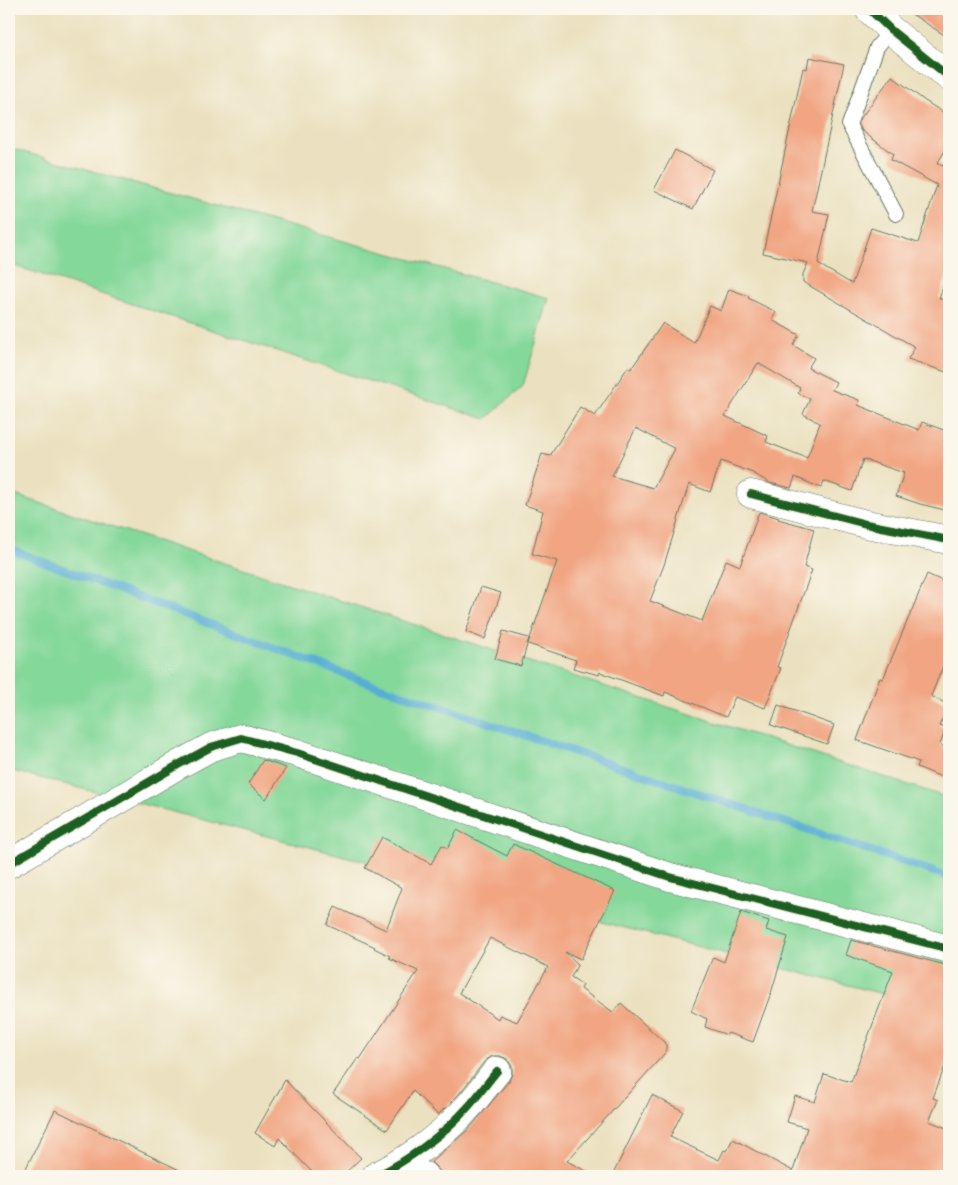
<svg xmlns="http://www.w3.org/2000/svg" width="958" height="1185" font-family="Mynerve,sans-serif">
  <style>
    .green { fill: #84d89a; stroke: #528a67 }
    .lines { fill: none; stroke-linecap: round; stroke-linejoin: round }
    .stream { stroke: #56aed3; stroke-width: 8 }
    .building { fill: #f1a582; fill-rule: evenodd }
    .service-casing { stroke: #667665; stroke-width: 16 }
    .minor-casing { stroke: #667665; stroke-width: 29 }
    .service { stroke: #fff; stroke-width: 14 }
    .minor { stroke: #fff; stroke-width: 28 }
    .cycleway-casing { stroke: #fbf7ec; stroke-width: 11 }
    .cycleway { stroke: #1b5e20; stroke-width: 8 }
  </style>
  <rect width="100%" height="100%" fill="#fbf7ec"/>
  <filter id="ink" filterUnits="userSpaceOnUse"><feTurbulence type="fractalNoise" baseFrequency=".02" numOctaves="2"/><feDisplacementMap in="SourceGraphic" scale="10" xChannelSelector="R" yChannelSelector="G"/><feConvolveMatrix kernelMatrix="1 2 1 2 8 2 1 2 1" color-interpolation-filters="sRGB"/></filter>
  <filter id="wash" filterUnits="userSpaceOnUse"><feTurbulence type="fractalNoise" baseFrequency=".0096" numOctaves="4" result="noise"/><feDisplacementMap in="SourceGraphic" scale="20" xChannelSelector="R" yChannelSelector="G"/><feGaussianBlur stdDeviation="1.12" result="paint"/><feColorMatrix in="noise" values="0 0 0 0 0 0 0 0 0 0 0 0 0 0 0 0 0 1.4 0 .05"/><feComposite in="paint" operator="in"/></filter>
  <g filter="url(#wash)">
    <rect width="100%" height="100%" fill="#ebe1c0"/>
    <!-- green -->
    <g class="green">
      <path d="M9,148L549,298L523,386L486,419L9,264Z"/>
      <path d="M9,493L949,798V1011L9,770Z"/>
    </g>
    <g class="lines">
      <!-- stream -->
      <path class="stream" d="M9,549L366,682L949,877"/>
    </g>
    <g id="blocks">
      <!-- building -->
      <g class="building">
        <path d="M904,9H949V38Z"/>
        <path d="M809,57L844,64L812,211L829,214L818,264L852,284L871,228L918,243L937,185L891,160L893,154L862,131L859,124L860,119L892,76L925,101L949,116V144L937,164L944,166L945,161H949V269L939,298L949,302V373L908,359L915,347L803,282V274L808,263L763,253L803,68L807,69Z"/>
        <path d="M675,150L713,170L693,209L654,190Z"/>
        <path d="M729,289L749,296L748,298L776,312L772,320L799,335L793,345L814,358L808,368L836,382L832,390L859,400L858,405L919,430L922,422L949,432V511L920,504L896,496L904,473L863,459L852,491L824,481L821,488L795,477L791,488L770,483L753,473L721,461L710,492L689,484L664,565L650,601L702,621L726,560L740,566L759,512L779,518L778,519L814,529L804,567L812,570L777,667L781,668L765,708L735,697L726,717L665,692L664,696L600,672L599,675L573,668L576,660L528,644L557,561L532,554L543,511L525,505L542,454L550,456L580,407L595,416L628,367L631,369L663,323L694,343L710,306L721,311ZM758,363L800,388L798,393L810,399L803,414L820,423L807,458L766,442L768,436L725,416ZM636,428L675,449L653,488L612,476Z"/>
        <path d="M927,574L949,584V651L931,696L949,705L939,726L946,728L940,745L949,749V780L917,767L919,762L857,740L880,678L883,679Z"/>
        <path d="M481,587L501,593L485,639L466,632Z"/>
        <path d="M503,631L529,638L521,666L495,659Z"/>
        <path d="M778,705L834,725L827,744L771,725Z"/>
        <path d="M263,760L286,768L266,799L248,784Z"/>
        <path d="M457,830L507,856L513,844L615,891L581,959L565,952L578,964L571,977L583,985L581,989L613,1012L621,1003L666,1044V1052L567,1161L595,1176H445L431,1162L470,1128L509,1081L512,1074V1066L507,1059L500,1056H492L485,1061L460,1093L438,1115L413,1091L387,1130L333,1094L358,1058L360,1059L418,971L389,958L390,956L374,948L375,947L327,925L335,907L386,930L402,888L365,868L382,837L431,864L442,845L448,848ZM490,938L548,967L517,1022L500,1015L498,1019L459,993Z"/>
        <path d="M741,912L769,921L766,930L788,937L772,990L753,1042L728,1033L727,1035L705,1027L707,1019L691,1011L713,957L724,962Z"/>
        <path d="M851,940L949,966V1055L933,1098L938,1100L929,1121L949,1129V1162L944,1176H612L652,1095L683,1111L670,1137L719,1160L724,1150L726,1151L733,1139L793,1171L807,1128L787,1122L795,1096L815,1102L824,1074L851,1082L893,971L846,955Z"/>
        <path d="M285,1080L361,1158L342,1176H316L279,1138L275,1146L255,1133Z"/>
        <path d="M55,1110L192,1176H22Z"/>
      </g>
    </g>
  </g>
  <g filter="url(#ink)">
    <use href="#blocks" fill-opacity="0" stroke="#667665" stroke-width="1"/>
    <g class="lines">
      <!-- service casing -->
      <g class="service-casing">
        <path id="service" d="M891,30L877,47L849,125L896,214"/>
      </g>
      <!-- minor casing -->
      <g class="minor-casing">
        <g id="minor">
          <path d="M869,9L891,30L949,77"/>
          <path d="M751,494L866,524L949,540"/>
          <path d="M9,864L178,765L211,747L241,738L297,753L670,877L949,949"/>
          <path d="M399,1165L424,1176"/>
          <path d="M376,1176C408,1161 445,1133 468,1107C478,1096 487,1083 497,1071"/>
        </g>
      </g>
      <!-- service -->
      <use href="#service" class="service"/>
      <!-- minor -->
      <use href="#minor" class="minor"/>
      <!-- cycleway casing -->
      <g class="cycleway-casing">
        <g id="cycleway">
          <path d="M869,9L891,30L949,77"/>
          <path d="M751,494L866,524L949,540"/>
          <path d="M9,864L178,765L211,747L241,738L297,753L670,877L949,949"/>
          <path d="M376,1176C408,1161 445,1133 468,1107C478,1096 487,1083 497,1071"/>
        </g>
      </g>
      <!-- cycleway -->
      <use href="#cycleway" class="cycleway"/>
    </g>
  </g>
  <!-- margin -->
  <rect width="958" height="1185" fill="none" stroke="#fbf7ec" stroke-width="30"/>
</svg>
